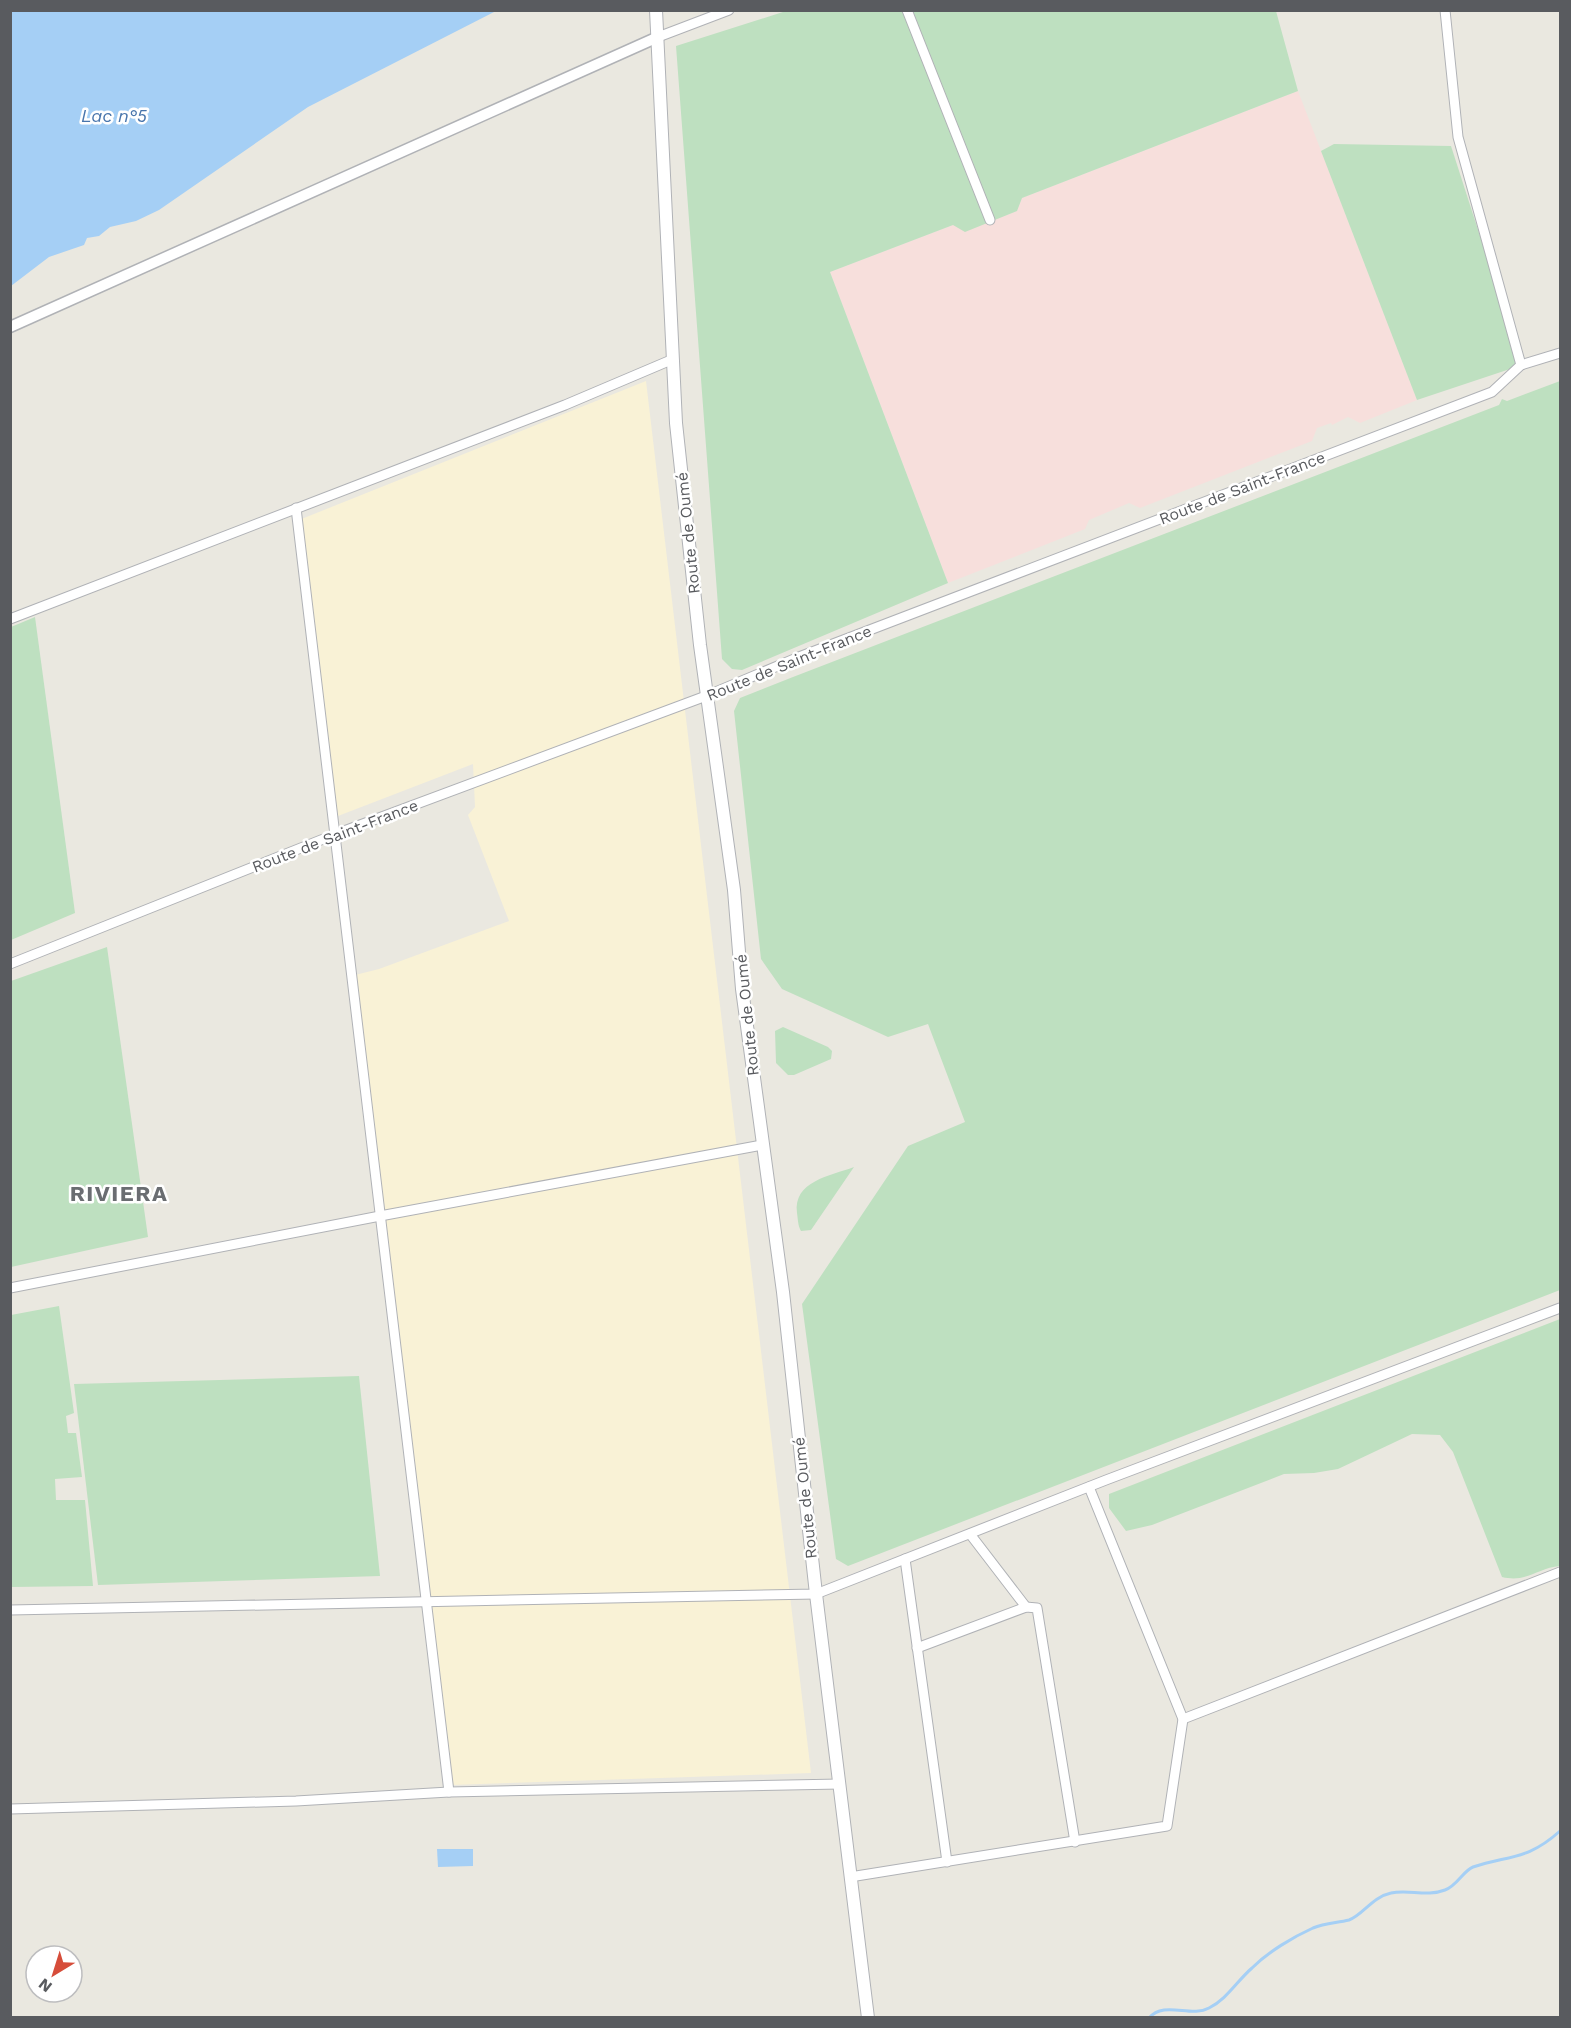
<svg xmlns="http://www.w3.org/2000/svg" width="1571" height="2028" font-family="'Work Sans',sans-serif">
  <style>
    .commercial { fill: #f9f2d6 }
    .medical { fill: #f7dfdc }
    .green { fill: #bee0c0 }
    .water { fill: #a5cff5 }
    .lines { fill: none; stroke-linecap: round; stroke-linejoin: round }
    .stream { stroke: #a5cff5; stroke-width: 3 }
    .minor-casing { stroke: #b0b2b6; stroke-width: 11 }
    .tertiary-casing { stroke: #b0b2b6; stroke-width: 13 }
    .secondary-casing { stroke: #b0b2b6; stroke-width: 14 }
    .minor { stroke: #fff; stroke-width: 9 }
    .tertiary { stroke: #fff; stroke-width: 10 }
    .secondary { stroke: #fff; stroke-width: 12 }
    .labels { text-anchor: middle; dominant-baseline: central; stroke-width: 5; stroke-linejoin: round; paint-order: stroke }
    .street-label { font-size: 16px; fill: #595b5f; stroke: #fff }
    .water-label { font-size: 18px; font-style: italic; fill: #4875ac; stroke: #fff }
    .district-label { font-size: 22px; font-weight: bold; letter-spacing: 1.5px; fill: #6a6d71; stroke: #fff }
  </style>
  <rect width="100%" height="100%" fill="#eae8e0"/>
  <!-- commercial -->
  <path class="commercial" d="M646,381L811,1773L451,1785L355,975L379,969L509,921L468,815L475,807L473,764L338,816L299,520Z"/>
  <!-- medical -->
  <path class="medical" d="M1298,91L1417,400L1360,423L1348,417L1332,425L1331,423L1317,428L1312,441L1140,508L1129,503L1089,520L1085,529L948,583L830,272L953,225L975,227L1017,211L1022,198Z"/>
  <!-- green -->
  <g class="green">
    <path d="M786,11H1276L1298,91L1022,198L1017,211L965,232L953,225L830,272L948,583L742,670L732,669L722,659L676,46Z"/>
    <path d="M1334,144L1451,146L1519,357L1513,368L1417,400L1321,151Z"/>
    <path d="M1560,381V1290L848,1566L836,1559L802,1304L908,1146L965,1122L928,1024L888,1037L782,989L761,959L734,711L740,698L793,677L1499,405L1502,399L1507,401Z"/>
    <path d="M35,617L75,913L11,940V627Z"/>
    <path d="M107,947L148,1237L11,1267V981Z"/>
    <path d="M783,1027L828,1047L832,1051L831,1059L794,1075H788L776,1063L775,1031Z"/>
    <path d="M854,1167L811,1230L801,1231C798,1226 798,1220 797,1213C793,1181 830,1176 854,1167Z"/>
    <path d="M59,1306L74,1413L66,1416L68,1433H76L82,1477L55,1479L56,1500H85L93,1586L11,1587V1315Z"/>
    <path d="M1560,1319V1566C1537,1568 1527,1583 1502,1577L1453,1452L1440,1435L1412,1434L1338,1469L1314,1473L1284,1474L1152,1525L1126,1531L1109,1508V1494Z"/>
    <path d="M359,1376L380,1576L98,1585L74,1384Z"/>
  </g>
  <!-- water -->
  <g class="water">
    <path d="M11,10H496V11L308,107L159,210L136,221L110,227L99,236L87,238L84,245L49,257L11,286Z"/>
    <path d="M437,1849H473V1866L438,1867Z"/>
  </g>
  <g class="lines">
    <!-- stream -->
    <path class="stream" d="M1149,2018C1164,2000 1191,2018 1209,2008C1227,1999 1237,1981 1252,1968C1268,1952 1293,1937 1313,1928C1325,1923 1337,1923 1349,1920C1363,1915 1372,1897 1391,1893C1408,1889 1427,1897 1445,1890C1457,1886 1463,1871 1473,1867C1510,1855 1528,1860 1560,1831"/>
    <!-- minor casing -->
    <g class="minor-casing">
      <g id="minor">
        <path d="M907,10L990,220"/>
        <path d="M1445,10L1458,137L1521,365"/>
        <path d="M658,37L729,10"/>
        <path d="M296,508L449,1792"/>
        <path d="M10,619L565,405L671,360"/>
        <path d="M10,964L336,834L706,696L799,657L1492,392L1521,365L1560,353"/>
        <path d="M10,1288L380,1216L762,1145"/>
        <path d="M970,1534L1026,1607"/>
        <path d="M905,1559L947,1862"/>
        <path d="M10,1610L816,1594L1106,1480L1560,1308"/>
        <path d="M917,1648L1026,1607L1037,1608L1075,1842"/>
        <path d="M1183,1719L1560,1572"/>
        <path d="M10,1809L296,1801L449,1792L840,1784"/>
        <path d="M850,1877L1167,1826L1183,1719L1089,1487"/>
      </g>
    </g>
    <!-- tertiary casing -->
    <g class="tertiary-casing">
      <path id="tertiary" d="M10,327L658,37"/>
    </g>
    <!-- secondary casing -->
    <g class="secondary-casing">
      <path id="secondary" d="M656,10L676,423L700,645L734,890L742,989L783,1292L816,1594L868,2018"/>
    </g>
    <!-- minor -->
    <use href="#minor" class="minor"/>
    <!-- tertiary -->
    <use href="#tertiary" class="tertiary"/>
    <!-- secondary -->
    <use href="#secondary" class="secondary"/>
  </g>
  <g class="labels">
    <!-- street labels -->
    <g class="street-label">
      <text transform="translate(1242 488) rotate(-21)">Route de Saint-France</text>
      <text transform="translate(688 533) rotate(-96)">Route de Oumé</text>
      <text transform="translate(789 663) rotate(-22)">Route de Saint-France</text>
      <text transform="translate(335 836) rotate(-21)">Route de Saint-France</text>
      <text transform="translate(747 1015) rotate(-96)">Route de Oumé</text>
      <text transform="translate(805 1498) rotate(-96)">Route de Oumé</text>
    </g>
    <!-- water labels -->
    <g class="water-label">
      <text x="114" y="115">Lac n°5</text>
    </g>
    <!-- district labels -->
    <g class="district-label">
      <text x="119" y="1193">RIVIERA</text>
    </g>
  </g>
  <!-- border -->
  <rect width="1571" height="2028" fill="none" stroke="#595b5f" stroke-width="24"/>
  <!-- north arrow -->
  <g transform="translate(54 1974) rotate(218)"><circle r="28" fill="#ffffff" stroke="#bdbdbf" stroke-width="1.5"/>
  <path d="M0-4.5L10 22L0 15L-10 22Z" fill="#d64d3a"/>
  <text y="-9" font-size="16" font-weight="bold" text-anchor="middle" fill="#595b5f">N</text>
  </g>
</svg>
